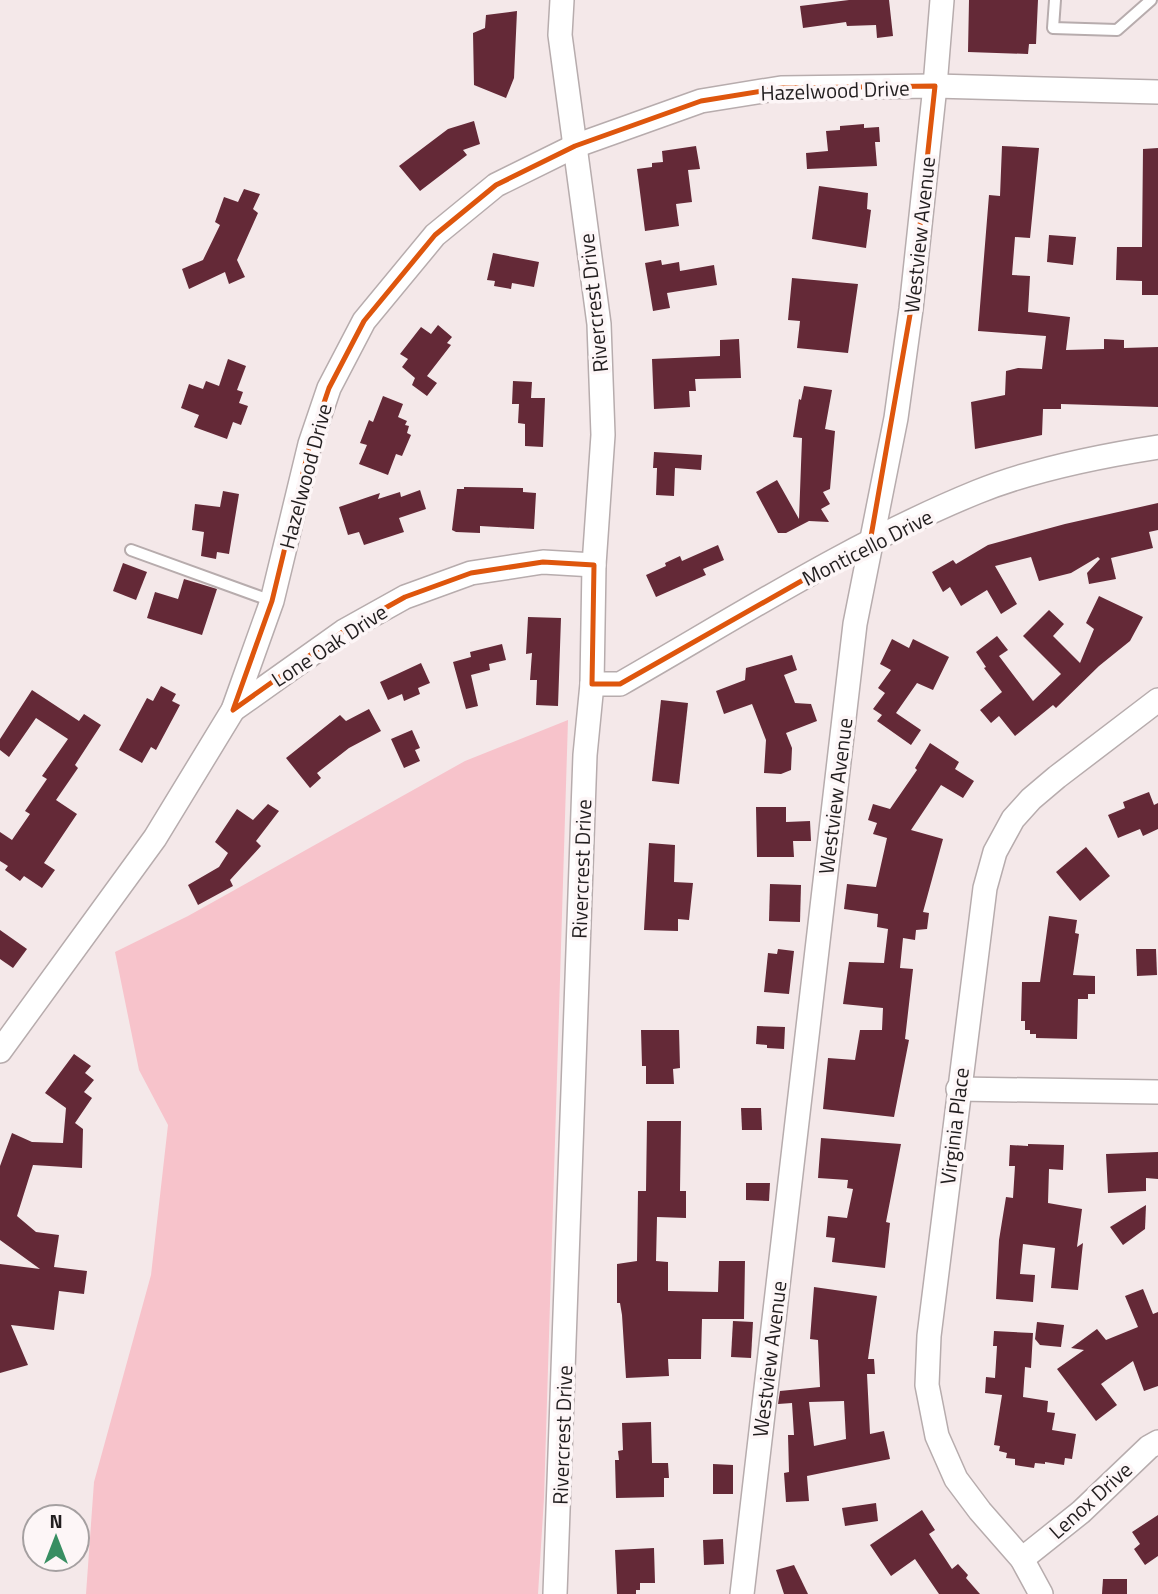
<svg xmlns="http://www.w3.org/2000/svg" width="1158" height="1594" font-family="'Titillium Web',sans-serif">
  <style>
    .green { fill: #f7c3cb }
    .building { fill: #642937; fill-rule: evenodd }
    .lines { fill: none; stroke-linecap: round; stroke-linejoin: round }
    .lane-casing { stroke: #b7acad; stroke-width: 14 }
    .street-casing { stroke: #b7acad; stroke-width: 26 }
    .lane { stroke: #fff; stroke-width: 10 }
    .street { stroke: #fff; stroke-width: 23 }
    .marked { fill: none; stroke: #de560d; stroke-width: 5; stroke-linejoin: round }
    .labels { text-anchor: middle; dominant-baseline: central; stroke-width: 7; stroke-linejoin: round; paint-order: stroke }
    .street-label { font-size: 21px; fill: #221e1f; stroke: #fdf6f7 }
  </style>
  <rect width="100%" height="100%" fill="#f4e8e9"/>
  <!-- green -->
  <path class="green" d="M568,720L544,1498L538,1594H86L94,1482L151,1275L168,1125L139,1070L115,952L188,916L465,761Z"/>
  <!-- building -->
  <g class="building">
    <path d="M849,0H889L893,36L877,38L876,25L847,26L846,22L803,28L800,6Z"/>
    <path d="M969,0H1038L1036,44H1029L1028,54L968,52Z"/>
    <path d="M517,11L514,78L506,98L474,85L473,33L485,28L486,15Z"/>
    <path d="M474,121L480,144L463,150L467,155L420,191L399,166L448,129Z"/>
    <path d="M864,124V128L879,127L880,142H875L877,166L807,169L806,153L828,151L826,131L840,130V126Z"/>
    <path d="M696,146L700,169L688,170L692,202L676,204L679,226L645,231L637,169L652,167V163L663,162L662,151Z"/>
    <path d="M1002,146L1039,148L1030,238L1015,237L1012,275L1030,276L1028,312L1070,317L1066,350L1104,349V339L1124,340V348L1158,347V407L1061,404V409H1043L1042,435L975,449L971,402L1005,395L1006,371L1018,368L1042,369L1046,336L978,331L989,195L1000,196Z"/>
    <path d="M1158,148V295H1142V281L1116,280L1117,247H1142L1143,149Z"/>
    <path d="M819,186L868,193L867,209L871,210L866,248L812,239Z"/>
    <path d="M244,189L260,194L253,209L258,213L237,260L245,277L229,284L225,272L189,289L182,269L203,260L220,225L215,222L224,197L238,202Z"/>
    <path d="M1049,235L1076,237L1073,265L1047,262Z"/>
    <path d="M493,253L539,262L534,287L512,283L511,289L494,286L495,281L487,280Z"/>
    <path d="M661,260L662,265L679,262L680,271L714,265L717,285L667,293L670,308L653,311L645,263Z"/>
    <path d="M792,278L858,284L848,353L797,348L800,321L788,320Z"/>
    <path d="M438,325L452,337L447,343L451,345L427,376L437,383L427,396L412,385L415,378L402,367L408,359L400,354L421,327L431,334Z"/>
    <path d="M739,339L741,378L695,379L696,391H689L690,407L654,409L652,359L720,356V340Z"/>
    <path d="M228,359L246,366L237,390L243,392L239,403L248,406L241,425L233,422L227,439L194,427L199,415L181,408L189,384L203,389L206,381L219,386Z"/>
    <path d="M513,381L532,382L531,398H545L543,447L525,446V424L518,423L519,404H512Z"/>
    <path d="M804,386L832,390L825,429L835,431L830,489L823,492L830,504L821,509L829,522L809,521L786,533H778L756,492L777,480L799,519L802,438L793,437L799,399L801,400Z"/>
    <path d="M383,396L403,404L398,417L407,421L405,425L409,426L407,433L411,435L402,456L396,454L388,475L359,464L367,445L360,443L369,420L373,422Z"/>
    <path d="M654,452L702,455L701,470L675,468L674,496L656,495L657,468H653Z"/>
    <path d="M464,487L523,488V492L536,493L534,529L480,526V533L456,532L452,530L457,489H464Z"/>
    <path d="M420,490L426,509L399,518L404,532L364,545L359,532L348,535L339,507L380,493L378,499L400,492L401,497Z"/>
    <path d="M223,491L239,494L229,554L217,552L216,559L201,556L204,532L192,530L195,504L220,507Z"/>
    <path d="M1158,503V530L1149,532L1153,548L1111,558L1116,579L1089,584L1087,573L1100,559L1098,557L1071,573L1039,581L1031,557L995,566L1017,604L1001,614L987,590L961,606L950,587L943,592L932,572L953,560L956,564L988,545L1065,524Z"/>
    <path d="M718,545L724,560L703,569L706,575L656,597L646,575L666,566L665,563L680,556L682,561Z"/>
    <path d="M123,563L147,572L136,600L113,591Z"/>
    <path d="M184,579L217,589L202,635L147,618L155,592L178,599Z"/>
    <path d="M1099,596L1143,617L1130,641L1099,666L1056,708L1053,705L1015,736L999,716L991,723L980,710L1002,692L984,668L986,667L976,652L997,636L1008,650L999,656L1033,701L1061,674L1023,636L1049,610L1064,624L1053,636L1080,663L1094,629L1086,623Z"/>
    <path d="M528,617L561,618L558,706L536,705L537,680H530L532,653L526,654Z"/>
    <path d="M892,639L909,648L913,639L949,657L933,690L917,683L896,713L921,730L911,745L877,721L882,715L873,709L885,693L878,688L891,670L880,664Z"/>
    <path d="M502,644L506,660L489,664L490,670L471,675L478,706L466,709L453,662L471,657L470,652Z"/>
    <path d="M792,655L797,670L784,675L795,703L811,704L817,721L786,733L792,748L791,770L781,774L764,773L766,740L752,704L724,714L716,691L745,680L746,668Z"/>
    <path d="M421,663L430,683L418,688L420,694L404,701L402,694L388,700L380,682Z"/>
    <path d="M161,686L176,694L172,701L180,705L156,750L151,747L142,763L119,750L147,698L153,701Z"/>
    <path d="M32,690L79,721L84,714L101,725L75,765L78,768L56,800L77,814L44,863L55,870L42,888L24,876L20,881L5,870L8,866L0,861V832L12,840L30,814L25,811L47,779L42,776L68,739L36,718L9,757L0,750V739Z"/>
    <path d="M661,700L688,703L679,784L652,781Z"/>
    <path d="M369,709L381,731L349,748L317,773L321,778L310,788L286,758L340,715L346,721Z"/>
    <path d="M412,730L420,748L415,750L420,761L404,768L391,739Z"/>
    <path d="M930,743L959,762L955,769L974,781L963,798L941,785L911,830L943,839L923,912L929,913L927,929L916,930L915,940L903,938L900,968L913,969L905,1039L909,1040L894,1117L823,1109L828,1058L855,1060L860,1030H882L883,1008L843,1004L849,962L884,963L888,929L877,927L878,914L844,909L847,884L876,887L887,838L873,834L877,823L868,820L873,804L890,809L917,770L915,768Z"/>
    <path d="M1149,792L1154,805L1158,803V829L1143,836L1140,829L1118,838L1108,815L1125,808L1123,802Z"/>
    <path d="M268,804L279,811L256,841L261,846L230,880L233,886L198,905L188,885L219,867L228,853L215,842L237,809L253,820Z"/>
    <path d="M756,807H786V822L810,821L811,841H793L794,857H757Z"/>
    <path d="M649,843L675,845L674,882L693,883L689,920L678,919V931L644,930Z"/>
    <path d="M1086,847L1110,876L1080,901L1056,872Z"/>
    <path d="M770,884L801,885L800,922L769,921Z"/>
    <path d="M1049,916L1077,920L1075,933L1079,934L1073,975L1095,976V994H1088V999H1078L1077,1039L1036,1038V1034H1030V1030H1025V1021H1021L1022,982H1040Z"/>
    <path d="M0,930L27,949L13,968L0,959Z"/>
    <path d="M778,949L794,951L789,994L764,992L768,953L777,954Z"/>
    <path d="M1136,949H1156L1157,975L1137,976Z"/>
    <path d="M757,1026L785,1027L784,1049L767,1048V1045L756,1044Z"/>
    <path d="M641,1030H679L680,1068L673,1069L674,1084H646V1066H642Z"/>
    <path d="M74,1054L91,1066L85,1073L94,1080L84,1092L92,1098L75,1123L83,1129L82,1168L33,1165L17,1216L36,1232L59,1235L54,1267L87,1271L84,1294L59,1291L54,1330L11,1325L28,1365L0,1373V1264L40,1269L0,1240V1166L12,1133L32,1142L63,1143L66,1108L45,1093Z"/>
    <path d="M741,1108H761L762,1130H742Z"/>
    <path d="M647,1121H681L680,1191H686V1218L657,1217L656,1261L668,1262V1291L718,1292L719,1261H745L744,1319H702L701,1359H668L669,1376L626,1378L622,1315L620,1303H617V1264L637,1261L638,1191H646Z"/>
    <path d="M821,1138L901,1144L886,1222L890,1223L885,1268L832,1262L835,1238L826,1237L828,1216L847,1218L853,1189L847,1188L848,1180L818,1178Z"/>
    <path d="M1028,1144L1064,1145L1063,1170L1049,1169L1048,1203L1082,1209L1077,1247L1083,1243L1078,1290L1051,1288L1055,1248L1023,1244L1020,1274L1035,1275L1033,1302L996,1299L999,1240L1006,1197L1013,1198L1015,1166H1009L1010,1145L1028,1146Z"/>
    <path d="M1158,1152V1179L1146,1178V1191L1108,1193L1106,1154Z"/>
    <path d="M746,1183H770L769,1201L746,1200Z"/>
    <path d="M1146,1205L1145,1229L1123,1245L1110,1227Z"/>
    <path d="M814,1287L877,1296L868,1359H874L875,1374H867L870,1434L884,1431L890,1459L807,1476L809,1501L786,1502L784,1473L789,1472L788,1435H794L792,1403L778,1404L780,1391L820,1387L818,1340L810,1339ZM844,1401L846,1439L814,1446L809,1402Z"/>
    <path d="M1143,1289L1153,1314L1158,1312V1386L1144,1391L1133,1361L1101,1384L1117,1405L1096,1421L1057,1369L1084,1350L1071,1348L1097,1329L1106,1340L1138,1327L1125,1296Z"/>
    <path d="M733,1321L753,1322L751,1358L731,1357Z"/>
    <path d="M1037,1322L1064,1325L1061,1347L1040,1345L1035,1339Z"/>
    <path d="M994,1331L1033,1333L1031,1368L1025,1367L1023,1397L1048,1401L1047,1412L1055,1413L1052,1430L1076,1434L1072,1459L1065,1458L1064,1465L1045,1462V1464L1035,1463L1034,1468L1015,1465V1459L1006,1458L1007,1453L999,1451L1000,1446L994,1445L1002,1395L985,1393L986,1377L995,1378L997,1346H993Z"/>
    <path d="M651,1422L652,1463H668L669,1478H664V1497L616,1498L615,1460H619L618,1451L623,1450L622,1423Z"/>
    <path d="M713,1464L733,1465V1494H713Z"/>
    <path d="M876,1503L878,1521L845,1526L842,1508Z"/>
    <path d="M922,1510L935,1530L929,1534L952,1569L958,1564L968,1575L966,1578L980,1594H939L915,1559L891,1576L870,1545Z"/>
    <path d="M1158,1515V1556L1145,1565L1134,1549L1140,1544L1132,1532Z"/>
    <path d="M723,1539L724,1564L704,1565L703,1540Z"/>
    <path d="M654,1548L655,1583H640V1590H636V1594H617L615,1550Z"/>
    <path d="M794,1565L808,1594H784L776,1570Z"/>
    <path d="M1103,1579H1127V1594H1102Z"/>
  </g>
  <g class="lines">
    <!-- lane casing -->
    <g class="lane-casing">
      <g id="lane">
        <path d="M1055,0L1053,28L1117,30L1151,0"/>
        <path d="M131,550L272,601"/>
      </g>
    </g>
    <!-- street casing -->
    <g class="street-casing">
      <g id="street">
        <path d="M592,684H620C737,617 852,543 977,492C1031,470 1100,456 1158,447"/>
        <path d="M233,710L344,631L405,597L471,573L543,562L594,565"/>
        <path d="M0,1051L155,838L233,710L272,601L310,444L329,388L364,321L435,235L496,185L575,146L701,101L781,88L935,86L1158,92"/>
        <path d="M958,1089L1158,1092"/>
        <path d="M1022,1559L1081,1512L1149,1447L1158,1442"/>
        <path d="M555,1594L585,755L592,684L594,565L603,435L599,324L560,35L562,0"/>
        <path d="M742,1594L855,624L896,418L911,309L935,86L942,0"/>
        <path d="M1041,1594L1022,1559L980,1511L956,1479L937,1436L927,1385L929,1336L985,888L995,852L1013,819L1031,799L1057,777L1158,700"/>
      </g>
    </g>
    <!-- lane -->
    <use href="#lane" class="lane"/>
    <!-- street -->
    <use href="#street" class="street"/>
  </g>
  <!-- marked area -->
  <path class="marked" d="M935,86L911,309L870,542L620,684H592L594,565L543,562L471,573L405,597L344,631L233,710L272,601L310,444L329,388L364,321L435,235L496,185L575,146L701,101L781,88Z"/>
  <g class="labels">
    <!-- street labels -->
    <g class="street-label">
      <text transform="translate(835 90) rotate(-2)">Hazelwood Drive</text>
      <text transform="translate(919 235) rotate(-84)">Westview Avenue</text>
      <text transform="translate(593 303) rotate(-96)">Rivercrest Drive</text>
      <text transform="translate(305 476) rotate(-75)">Hazelwood Drive</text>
      <text transform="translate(867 547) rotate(-27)">Monticello Drive</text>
      <text transform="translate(329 645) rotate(-33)">Lone Oak Drive</text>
      <text transform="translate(835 796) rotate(-83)">Westview Avenue</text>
      <text transform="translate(581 869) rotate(-88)">Rivercrest Drive</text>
      <text transform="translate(954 1126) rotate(-83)">Virginia Place</text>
      <text transform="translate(769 1359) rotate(-83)">Westview Avenue</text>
      <text transform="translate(562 1435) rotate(-88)">Rivercrest Drive</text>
      <text transform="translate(1090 1500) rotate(-42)">Lenox Drive</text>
    </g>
  </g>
  <!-- north arrow -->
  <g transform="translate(56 1538)"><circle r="33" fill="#fdf6f7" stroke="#a5a0a1" stroke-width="2"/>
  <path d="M0-5L12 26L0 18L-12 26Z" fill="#388e62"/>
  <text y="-10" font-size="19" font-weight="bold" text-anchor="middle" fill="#221e1f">N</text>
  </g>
</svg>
